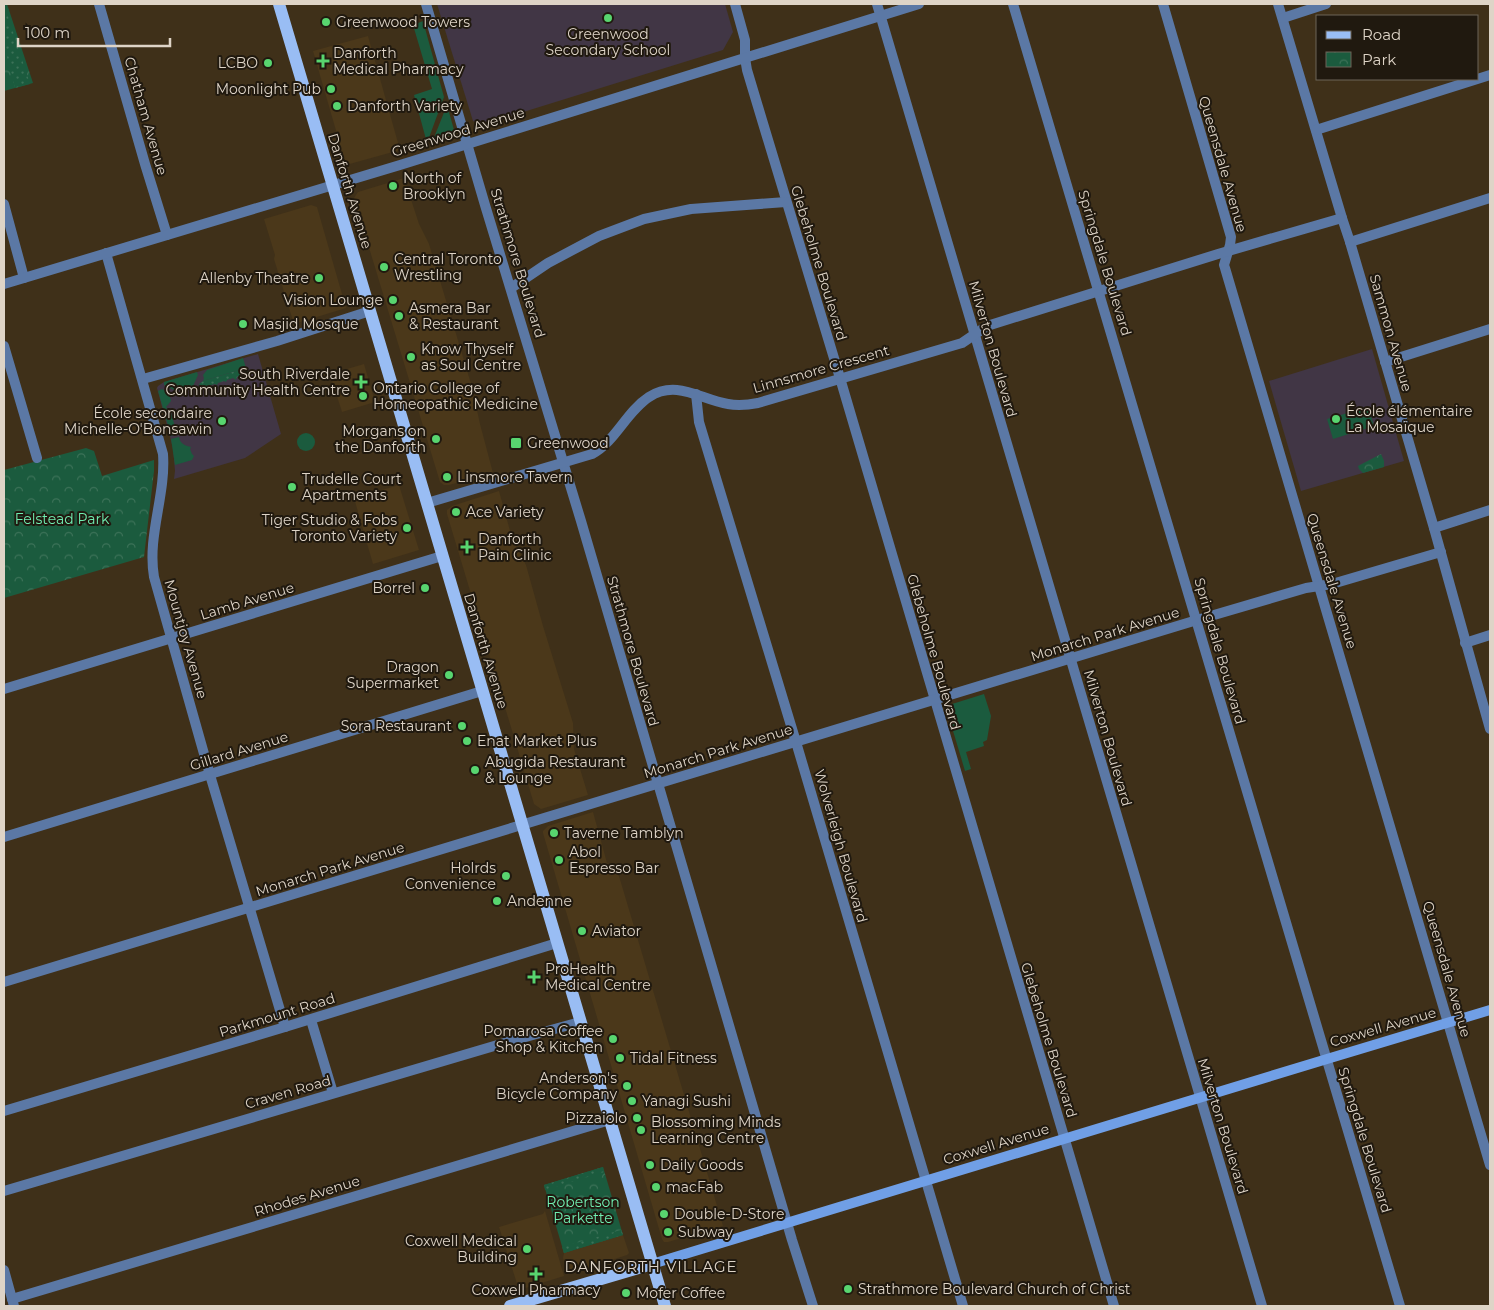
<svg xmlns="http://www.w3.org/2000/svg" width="1494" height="1310" font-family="Montserrat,sans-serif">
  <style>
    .built { fill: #4b381a }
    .education { fill: #413645 }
    .grass { fill: #1b5b3e }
    .park { fill: url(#park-crowns) }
    .garden { fill: url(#garden-dots) }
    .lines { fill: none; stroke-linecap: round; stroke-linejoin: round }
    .minor { stroke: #5b78a5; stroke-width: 10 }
    .tertiary { stroke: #5b78a5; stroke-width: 10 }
    .secondary { stroke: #709fe6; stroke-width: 10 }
    .primary { stroke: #99bdf4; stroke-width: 12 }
    .poi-dot { fill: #58d56f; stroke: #20190f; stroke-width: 2 }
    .labels { text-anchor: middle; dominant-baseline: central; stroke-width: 4; stroke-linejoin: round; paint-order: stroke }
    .poi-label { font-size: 14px; fill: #ded4c7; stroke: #20190f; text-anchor: start }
    .street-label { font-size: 14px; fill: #ded4c7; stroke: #20190f }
    .park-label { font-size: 14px; fill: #71eeb2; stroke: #20190f }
    .neighbourhood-label { font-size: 15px; letter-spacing: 1px; fill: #ded4c7; stroke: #20190f }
  </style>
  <defs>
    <pattern id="park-crowns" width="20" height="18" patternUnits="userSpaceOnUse" patternTransform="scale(1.25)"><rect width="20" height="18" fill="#1b5b3e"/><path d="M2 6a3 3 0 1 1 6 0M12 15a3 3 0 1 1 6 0" fill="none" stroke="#3c7258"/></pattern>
    <pattern id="garden-dots" width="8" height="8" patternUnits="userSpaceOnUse" patternTransform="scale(1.25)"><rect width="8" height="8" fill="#1b5b3e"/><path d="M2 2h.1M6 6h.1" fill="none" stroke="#3c7258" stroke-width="1.8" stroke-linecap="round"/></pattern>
  </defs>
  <rect width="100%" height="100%" fill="#3f3019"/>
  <!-- built -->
  <g class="built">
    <path d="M368,36L400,150L346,165L313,51Z"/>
    <path d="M404,178L419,224L429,244L472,387L480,424L493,473L449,485H444L440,482L354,198L358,192Z"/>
    <path d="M311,205L317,207L346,308L294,324L274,259L275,255L264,219Z"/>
    <path d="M364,364L375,402L342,412L330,374Z"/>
    <path d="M399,485L419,550L373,564L354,498Z"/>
    <path d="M499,491L512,538L526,565L543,626L573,723L574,749L588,795L541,809L534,804L447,514V510L452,506Z"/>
    <path d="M593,812L607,863L619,876L723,1226L668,1242H664L662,1239L543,833V831L548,826Z"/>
    <path d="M545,1211L564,1276L519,1290L499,1227L543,1214Z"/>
    <path d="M623,1235L629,1253L627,1255L568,1274L563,1258L564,1253Z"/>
  </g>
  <!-- education -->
  <g class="education">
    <path d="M437,4H725L733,32L723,50L481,125L473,121Z"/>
    <path d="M1372,349L1404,461L1301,491L1269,381Z"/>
    <path d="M258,354L281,434L245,458L174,479L175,471L173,448L157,388L158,386L164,382Z"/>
  </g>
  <!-- grass -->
  <g class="grass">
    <path d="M423,21L444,97L427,143L414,95L432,89L413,25Z"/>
    <path d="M447,105L454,130L451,135L433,140Z"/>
    <path d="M243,358L246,368L203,381L204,378L203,375L207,370Z"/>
    <path d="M197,372L198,375L193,386L176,391L164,385V382Z"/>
    <path d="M162,389L169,393L171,401L166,407L171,413L177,434L171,436L158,391Z"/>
    <path d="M1368,407L1374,426L1333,439L1327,419Z"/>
    <circle cx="306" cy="442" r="9"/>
    <path d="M179,437C180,444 186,446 191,447L190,449L192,454L194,456L192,460L175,465L171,439Z"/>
    <path d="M984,694L991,716L987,740L983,742L984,746L966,752L971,769L965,771L948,714L949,707L952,704Z"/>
  </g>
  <!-- park -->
  <g class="park">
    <path d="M4,4H7L33,83L4,91Z"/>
    <path d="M86,448L94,451L102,476L154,460V471L144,557L4,598V470Z"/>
    <path d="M1381,454L1384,461V467L1363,473L1359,469L1358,466Z"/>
    <path d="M603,1167L623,1235L564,1253L544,1185Z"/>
  </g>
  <!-- garden -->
  <g class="garden">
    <path d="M4,4L30,84L15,88L4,45Z"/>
    <path d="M246,368L253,381L242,375L237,377L236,380L233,378L227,380L226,382L224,381L218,383L217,385L215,384L200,388L199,384L203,381Z"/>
    <path d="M603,1167L604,1172L545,1190L544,1185Z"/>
    <path d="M621,1230L623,1235L564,1253L562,1247Z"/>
  </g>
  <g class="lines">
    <!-- minor -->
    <g class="minor">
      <path d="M99,4L145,164L167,235"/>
      <path d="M426,4L485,205L581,521L792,1240L813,1306"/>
      <path d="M735,4L745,40V58L747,70L762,120L840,378L1114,1306"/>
      <path d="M877,4L1262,1306"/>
      <path d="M1013,4L1400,1306"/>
      <path d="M1163,4L1231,237L1230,245L1224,265L1225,268L1490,1165"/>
      <path d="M1278,4L1342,218L1350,242L1434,528L1490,729"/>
      <path d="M1283,18L1326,4"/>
      <path d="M1316,130L1490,75"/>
      <path d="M4,204L24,278"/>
      <path d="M1350,242L1490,198"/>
      <path d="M106,253L163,454C166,495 147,536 154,577L210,775L285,1027"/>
      <path d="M511,288L548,263L599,236L644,219L691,209L786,202"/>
      <path d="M4,346L37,458"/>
      <path d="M1385,362L1490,329"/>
      <path d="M143,379L277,341L370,311"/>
      <path d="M696,394L699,422L796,742L963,1306"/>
      <path d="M427,503L592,454C616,441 626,412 649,397C677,379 701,400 728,404C738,406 748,405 758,403L962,343L987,326L1218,254L1342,218"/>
      <path d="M1434,528L1490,510"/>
      <path d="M1465,643L1490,635"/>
      <path d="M4,689L442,556"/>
      <path d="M4,837L482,691"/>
      <path d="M4,982L1197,620L1306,588L1332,584L1441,552"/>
      <path d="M311,1020L333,1093"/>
      <path d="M4,1111L285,1027L557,943"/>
      <path d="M4,1191L511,1041L580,1022"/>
      <path d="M4,1270L14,1306"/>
      <path d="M12,1299L610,1120"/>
    </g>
    <!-- tertiary -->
    <path class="tertiary" d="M4,284L400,165L919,4"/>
    <!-- secondary -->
    <path class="secondary" d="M652,1264L1327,1059L1490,1010"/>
    <!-- primary -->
    <g class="primary">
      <path d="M279,4L665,1306"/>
      <path d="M510,1306L652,1264"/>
    </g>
  </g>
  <!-- markers -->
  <g class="poi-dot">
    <circle cx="608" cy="18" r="5"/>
    <circle cx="326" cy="22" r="5"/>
    <path d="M320.5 53.5h5v5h5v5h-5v5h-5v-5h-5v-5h5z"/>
    <circle cx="268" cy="63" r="5"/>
    <circle cx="331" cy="89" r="5"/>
    <circle cx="337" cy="106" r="5"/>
    <circle cx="393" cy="186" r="5"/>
    <circle cx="384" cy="267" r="5"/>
    <circle cx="319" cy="278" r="5"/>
    <circle cx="393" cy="300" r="5"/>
    <circle cx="399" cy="316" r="5"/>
    <circle cx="243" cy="324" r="5"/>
    <circle cx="411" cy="357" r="5"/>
    <path d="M358.5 374.5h5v5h5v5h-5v5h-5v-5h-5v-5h5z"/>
    <circle cx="363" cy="396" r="5"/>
    <circle cx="1336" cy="419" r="5"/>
    <circle cx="222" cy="421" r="5"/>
    <circle cx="436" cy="439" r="5"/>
    <rect x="510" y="437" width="12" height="12" rx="2.5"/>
    <circle cx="447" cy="477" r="5"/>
    <circle cx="292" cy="487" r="5"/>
    <circle cx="456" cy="512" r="5"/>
    <circle cx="407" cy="528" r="5"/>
    <path d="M464.5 539.5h5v5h5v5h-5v5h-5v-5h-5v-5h5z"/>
    <circle cx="425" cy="588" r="5"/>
    <circle cx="449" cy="675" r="5"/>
    <circle cx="462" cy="726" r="5"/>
    <circle cx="467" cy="741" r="5"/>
    <circle cx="475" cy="770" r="5"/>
    <circle cx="554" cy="833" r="5"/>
    <circle cx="559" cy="860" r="5"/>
    <circle cx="506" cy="876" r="5"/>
    <circle cx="497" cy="901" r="5"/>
    <circle cx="582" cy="931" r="5"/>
    <path d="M531.5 969.5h5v5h5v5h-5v5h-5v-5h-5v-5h5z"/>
    <circle cx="613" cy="1039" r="5"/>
    <circle cx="620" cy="1058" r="5"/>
    <circle cx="627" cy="1086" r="5"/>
    <circle cx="632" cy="1101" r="5"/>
    <circle cx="637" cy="1118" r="5"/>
    <circle cx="641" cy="1130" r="5"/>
    <circle cx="650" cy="1165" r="5"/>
    <circle cx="656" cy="1187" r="5"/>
    <circle cx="664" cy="1214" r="5"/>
    <circle cx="668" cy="1232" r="5"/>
    <circle cx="527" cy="1249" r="5"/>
    <path d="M533.5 1266.5h5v5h5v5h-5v5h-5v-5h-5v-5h5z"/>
    <circle cx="848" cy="1289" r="5"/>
    <circle cx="626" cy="1293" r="5"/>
  </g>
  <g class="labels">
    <!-- poi labels -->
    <g class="poi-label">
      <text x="336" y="22">Greenwood Towers</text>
      <text x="608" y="34" text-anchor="middle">Greenwood<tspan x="608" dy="16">Secondary School</tspan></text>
      <text x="333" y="53">Danforth<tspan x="333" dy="16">Medical Pharmacy</tspan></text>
      <text x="258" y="63" text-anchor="end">LCBO</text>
      <text x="321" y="89" text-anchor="end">Moonlight Pub</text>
      <text x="347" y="106">Danforth Variety</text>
      <text x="403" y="178">North of<tspan x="403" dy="16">Brooklyn</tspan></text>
      <text x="394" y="259">Central Toronto<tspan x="394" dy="16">Wrestling</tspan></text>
      <text x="309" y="278" text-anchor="end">Allenby Theatre</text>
      <text x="383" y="300" text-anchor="end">Vision Lounge</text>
      <text x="409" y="308">Asmera Bar<tspan x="409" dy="16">&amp; Restaurant</tspan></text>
      <text x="253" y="324">Masjid Mosque</text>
      <text x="421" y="349">Know Thyself<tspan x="421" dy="16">as Soul Centre</tspan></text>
      <text x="350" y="374" text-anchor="end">South Riverdale<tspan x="350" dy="16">Community Health Centre</tspan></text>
      <text x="373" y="388">Ontario College of<tspan x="373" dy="16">Homeopathic Medicine</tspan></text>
      <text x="1346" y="411">École élémentaire<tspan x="1346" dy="16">La Mosaïque</tspan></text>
      <text x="212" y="413" text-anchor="end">École secondaire<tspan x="212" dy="16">Michelle-O'Bonsawin</tspan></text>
      <text x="426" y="431" text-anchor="end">Morgans on<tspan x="426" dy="16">the Danforth</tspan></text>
      <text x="527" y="443">Greenwood</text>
      <text x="457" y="477">Linsmore Tavern</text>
      <text x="302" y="479">Trudelle Court<tspan x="302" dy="16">Apartments</tspan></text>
      <text x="466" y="512">Ace Variety</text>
      <text x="397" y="520" text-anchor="end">Tiger Studio &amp; Fobs<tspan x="397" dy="16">Toronto Variety</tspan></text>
      <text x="478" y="539">Danforth<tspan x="478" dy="16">Pain Clinic</tspan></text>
      <text x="415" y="588" text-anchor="end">Borrel</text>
      <text x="439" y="667" text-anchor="end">Dragon<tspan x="439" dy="16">Supermarket</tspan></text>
      <text x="452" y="726" text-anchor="end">Sora Restaurant</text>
      <text x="477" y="741">Enat Market Plus</text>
      <text x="485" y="762">Abugida Restaurant<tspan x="485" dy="16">&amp; Lounge</tspan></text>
      <text x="564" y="833">Taverne Tamblyn</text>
      <text x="569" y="852">Abol<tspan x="569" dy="16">Espresso Bar</tspan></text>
      <text x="496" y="868" text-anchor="end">Holrds<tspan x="496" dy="16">Convenience</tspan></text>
      <text x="507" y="901">Andenne</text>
      <text x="592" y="931">Aviator</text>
      <text x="545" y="969">ProHealth<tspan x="545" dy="16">Medical Centre</tspan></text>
      <text x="603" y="1031" text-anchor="end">Pomarosa Coffee<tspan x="603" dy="16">Shop &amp; Kitchen</tspan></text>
      <text x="630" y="1058">Tidal Fitness</text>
      <text x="617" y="1078" text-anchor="end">Anderson's<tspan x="617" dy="16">Bicycle Company</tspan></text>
      <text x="642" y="1101">Yanagi Sushi</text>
      <text x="627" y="1118" text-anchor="end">Pizzaiolo</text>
      <text x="651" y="1122">Blossoming Minds<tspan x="651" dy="16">Learning Centre</tspan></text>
      <text x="660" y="1165">Daily Goods</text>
      <text x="666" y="1187">macFab</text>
      <text x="674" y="1214">Double-D-Store</text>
      <text x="678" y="1232">Subway</text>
      <text x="517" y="1241" text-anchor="end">Coxwell Medical<tspan x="517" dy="16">Building</tspan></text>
      <text x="858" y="1289">Strathmore Boulevard Church of Christ</text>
      <text x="536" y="1290" text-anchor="middle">Coxwell Pharmacy</text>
      <text x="636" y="1293">Mofer Coffee</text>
    </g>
    <!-- street labels -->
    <g class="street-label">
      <text transform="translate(146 116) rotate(74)">Chatham Avenue</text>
      <text transform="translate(458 132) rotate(-17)">Greenwood Avenue</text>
      <text transform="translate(1223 164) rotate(74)">Queensdale Avenue</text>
      <text transform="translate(350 191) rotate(73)">Danforth Avenue</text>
      <text transform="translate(518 263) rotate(73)">Strathmore Boulevard</text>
      <text transform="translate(819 263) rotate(73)">Glebeholme Boulevard</text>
      <text transform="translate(1105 263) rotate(73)">Springdale Boulevard</text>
      <text transform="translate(1391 333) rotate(74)">Sammon Avenue</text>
      <text transform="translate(993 349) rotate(74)">Milverton Boulevard</text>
      <text transform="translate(821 369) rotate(-16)">Linnsmore Crescent</text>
      <text transform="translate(1332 581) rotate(73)">Queensdale Avenue</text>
      <text transform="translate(247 601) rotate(-17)">Lamb Avenue</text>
      <text transform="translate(1105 634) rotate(-17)">Monarch Park Avenue</text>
      <text transform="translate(186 639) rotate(74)">Mountjoy Avenue</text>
      <text transform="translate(486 651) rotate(73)">Danforth Avenue</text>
      <text transform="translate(633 651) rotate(74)">Strathmore Boulevard</text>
      <text transform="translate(1220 651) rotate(74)">Springdale Boulevard</text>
      <text transform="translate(934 652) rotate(74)">Glebeholme Boulevard</text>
      <text transform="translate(1108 738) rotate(74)">Milverton Boulevard</text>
      <text transform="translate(239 751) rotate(-17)">Gillard Avenue</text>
      <text transform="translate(718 751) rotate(-17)">Monarch Park Avenue</text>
      <text transform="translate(841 846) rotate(74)">Wolverleigh Boulevard</text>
      <text transform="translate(330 869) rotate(-17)">Monarch Park Avenue</text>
      <text transform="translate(1447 969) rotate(74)">Queensdale Avenue</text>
      <text transform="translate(277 1015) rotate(-17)">Parkmount Road</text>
      <text transform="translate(1383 1027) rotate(-16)">Coxwell Avenue</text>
      <text transform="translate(1049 1040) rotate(73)">Glebeholme Boulevard</text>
      <text transform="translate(288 1092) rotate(-16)">Craven Road</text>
      <text transform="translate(1223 1126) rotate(73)">Milverton Boulevard</text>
      <text transform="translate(1365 1140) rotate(73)">Springdale Boulevard</text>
      <text transform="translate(996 1144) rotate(-17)">Coxwell Avenue</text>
      <text transform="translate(307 1196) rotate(-17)">Rhodes Avenue</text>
    </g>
    <!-- park labels -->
    <g class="park-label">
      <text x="62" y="519">Felstead Park</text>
      <text x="583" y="1202">Robertson<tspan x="583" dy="16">Parkette</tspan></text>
    </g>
    <!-- neighbourhood labels -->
    <g class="neighbourhood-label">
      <text x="651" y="1266">DANFORTH VILLAGE</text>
    </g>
  </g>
  <!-- border -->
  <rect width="1494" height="1310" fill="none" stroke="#ded4c7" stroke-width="10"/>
  <!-- legend -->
  <rect x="1316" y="15" width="162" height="65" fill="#20190f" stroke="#6c6459"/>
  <rect x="1326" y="31" width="25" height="8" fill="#99bdf4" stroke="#6c6459"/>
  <text x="1362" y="40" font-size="15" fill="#ded4c7">Road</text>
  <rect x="1326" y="52" width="25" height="15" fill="url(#park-crowns)" stroke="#6c6459"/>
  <text x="1362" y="65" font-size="15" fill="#ded4c7">Park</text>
  <!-- scale -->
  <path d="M18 38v8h152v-8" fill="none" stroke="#ded4c7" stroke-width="2.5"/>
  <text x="25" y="38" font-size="15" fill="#ded4c7" stroke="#20190f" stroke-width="4" paint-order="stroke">100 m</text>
</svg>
